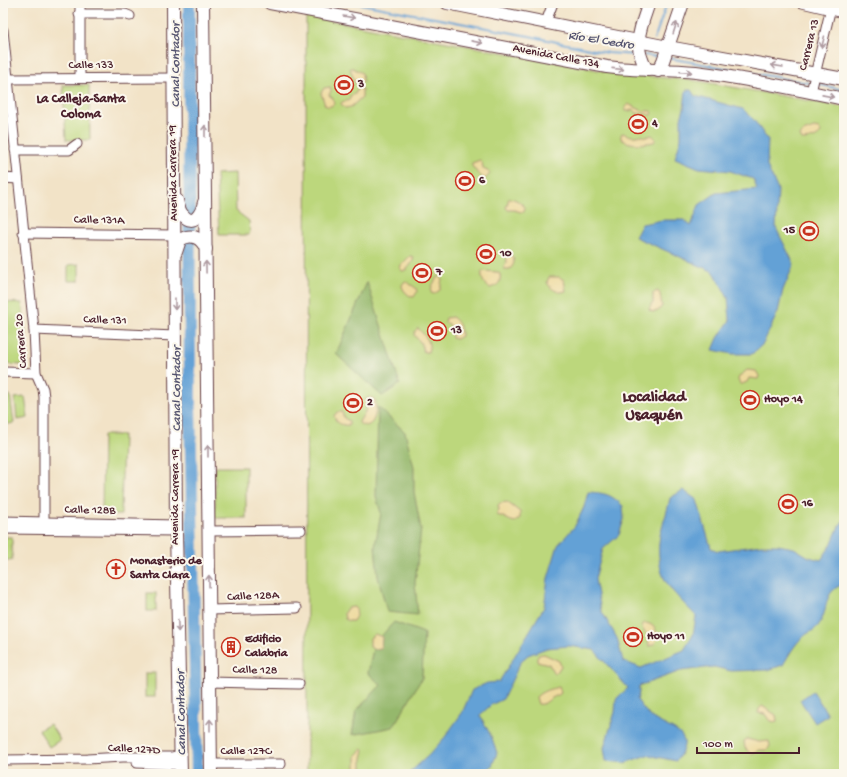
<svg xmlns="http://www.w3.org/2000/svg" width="847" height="777" font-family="'Gochi Hand',sans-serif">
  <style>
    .green { fill: #bcd77c; stroke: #837b54 }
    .forest { fill: #95b86c; stroke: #706c4c }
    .sand { fill: #eeda9e; stroke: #9c7c64 }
    .water { fill: #64a1d6; stroke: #576080 }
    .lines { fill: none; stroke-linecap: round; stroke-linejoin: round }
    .stream { stroke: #64a1d6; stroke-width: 2 }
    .river { stroke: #64a1d6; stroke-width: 12 }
    .minor-casing { stroke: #633c42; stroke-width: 11 }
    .major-casing { stroke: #633c42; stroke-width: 14 }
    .minor { stroke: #fff; stroke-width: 9 }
    .major { stroke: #fff; stroke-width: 12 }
    .oneway { stroke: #ae9aa0 }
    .labels { text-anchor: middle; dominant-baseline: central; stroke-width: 4; stroke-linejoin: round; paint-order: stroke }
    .street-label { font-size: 12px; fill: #4a1f2b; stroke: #fbf7ec }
    .poi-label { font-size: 12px; font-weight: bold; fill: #4a1f2b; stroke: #fbf7ec; text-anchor: start }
    .water-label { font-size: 13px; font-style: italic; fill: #54536f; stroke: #fbf7ec }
    .neighbourhood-label { font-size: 13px; font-weight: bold; fill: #4a1f2b; stroke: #fbf7ec }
    .district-label { font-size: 16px; font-weight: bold; fill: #4a1f2b; stroke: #fbf7ec }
  </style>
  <rect width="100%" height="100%" fill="#fbf7ec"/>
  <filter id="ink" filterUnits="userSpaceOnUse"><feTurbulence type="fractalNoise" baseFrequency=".025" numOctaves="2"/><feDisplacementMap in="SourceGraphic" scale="8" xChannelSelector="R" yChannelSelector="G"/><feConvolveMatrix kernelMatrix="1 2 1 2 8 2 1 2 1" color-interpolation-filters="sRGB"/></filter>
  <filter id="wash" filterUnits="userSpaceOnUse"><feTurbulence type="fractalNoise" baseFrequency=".012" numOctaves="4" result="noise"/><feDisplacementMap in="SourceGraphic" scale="16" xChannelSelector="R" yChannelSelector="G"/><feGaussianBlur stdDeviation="0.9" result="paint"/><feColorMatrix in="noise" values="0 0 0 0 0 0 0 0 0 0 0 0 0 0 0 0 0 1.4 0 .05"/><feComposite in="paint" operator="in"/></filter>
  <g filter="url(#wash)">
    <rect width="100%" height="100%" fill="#f2e3c7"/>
    <!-- green -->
    <g class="green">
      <path d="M306,16L614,73L698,81L844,107V774H307Z"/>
      <path d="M63,85H89L90,140H66Z"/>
      <path d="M235,173L236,211L249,221L250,232L249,235H219L216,174Z"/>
      <path d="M79,264V281H68V265Z"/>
      <path d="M3,302L22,303L28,359L24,365L3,364Z"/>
      <path d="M10,395L14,423L3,425V396Z"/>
      <path d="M25,397L28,418L17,420L15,398Z"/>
      <path d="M103,435H123L121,515H102Z"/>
      <rect x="215" y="467" width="31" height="51"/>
      <rect x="3" y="537" width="9" height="23"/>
      <rect x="147" y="593" width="9" height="18"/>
      <rect x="145" y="673" width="10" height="24"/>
      <path d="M50,724L60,740L49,747L39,730Z"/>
    </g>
    <!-- forest -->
    <g class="forest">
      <path d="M367,282L400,384L382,396L336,354Z"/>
      <path d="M378,407L405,432L414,467V492L421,529L415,583L418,615L387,612L378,577L375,546L381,513L376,496Z"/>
      <path d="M394,622L424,633L422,678L393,727L352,735L356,711L381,685L368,673L374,644Z"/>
    </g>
    <!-- sand -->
    <g class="sand">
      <path d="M350,68H353L362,73L363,82L358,83H355Z"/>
      <path d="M330,87L331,91L329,95L331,97L333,98L334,103C332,107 328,107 325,105L321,93L324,88Z"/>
      <path d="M358,88L362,89V97L351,107L345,108L341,104L342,102L345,101H348L350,99V96L355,94Z"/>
      <path d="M628,104L643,111H651L653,114L650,115C646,113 639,114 637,113C635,112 634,110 633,109L630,111H626L625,107Z"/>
      <path d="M814,128L819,129L821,133C817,138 809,140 802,140L800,136L803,132Z"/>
      <path d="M622,133C630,135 632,138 640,135L646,137L652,135L656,139L654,142C643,144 631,146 621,139V135Z"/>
      <path d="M480,160L482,162L483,168L490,173L489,175L485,179L479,175L472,166V163Z"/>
      <path d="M509,198C516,199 520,202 525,207L524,212H521L514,210H508L506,208Z"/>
      <path d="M508,252C515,258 516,263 510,269H504V267L507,262L506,254Z"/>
      <path d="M410,256L414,257C413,263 407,271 402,271L400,268L401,265Z"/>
      <path d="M482,271L497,272L500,274C501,283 499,285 490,288C484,285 481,279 482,271Z"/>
      <path d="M438,276L442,279L440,290L434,294L431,293L432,286Z"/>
      <path d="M549,277H559L564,280L566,291C558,294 550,289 547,282Z"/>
      <path d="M405,281L416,288L417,292L414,297C409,297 402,290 402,285Z"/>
      <path d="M658,291L660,294L662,306L658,311L653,312L649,310L650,307L653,303V293Z"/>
      <path d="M452,317C459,321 461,328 461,336L456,339L452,338V328L448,323L446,324L445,322L446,318Z"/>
      <path d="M418,328C424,336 432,340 428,352H424L420,342L414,335L415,331Z"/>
      <path d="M747,370L756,371L759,376L758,379L749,378L747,382L742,384H740L738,380L739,377Z"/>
      <path d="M371,397L375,400C378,410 374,432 360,424L359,422L366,410V399Z"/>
      <path d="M337,412H342L344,418L349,421V425C342,426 336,423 334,416Z"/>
      <path d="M507,502L520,512V518L515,522C508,521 504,516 497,515L499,509L498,505L500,503Z"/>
      <path d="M354,607C359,612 356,616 353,621H348L345,619L344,613L347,608Z"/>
      <path d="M645,623C658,623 663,644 649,646L648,635L643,630L642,625Z"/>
      <path d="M375,634L382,637L381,648L374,649L370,647V638Z"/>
      <path d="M544,654L559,661L561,666L557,672L554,674L549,664L537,661V658L538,655Z"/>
      <path d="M559,687L561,693C558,696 555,696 552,698C547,701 545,705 538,704L536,697C542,691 550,689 559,687Z"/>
      <path d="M762,706L776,715L777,721L774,722L769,720L765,714L758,713L759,709Z"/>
      <path d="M747,739L759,742L769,741L770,746L767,750H759L751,754L745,748L744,741Z"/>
      <path d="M362,749L364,750L362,758V771L359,773L356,769V755Z"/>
    </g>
    <!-- water -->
    <g class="water">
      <path d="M686,90H691L695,96L743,109L754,120L768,140L767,166L778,190L776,228L794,264L783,290L778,312L763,344L752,354H732L713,350L718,338L730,320L728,298L714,272L635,237L642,224L662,220H684L691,226L699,205L716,193L757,189L753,179L730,171L699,168L675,158L681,138V118L684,109Z"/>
      <path d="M683,490L697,500L711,548L718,551L761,545H778L794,548L809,557L821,560L831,545L839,526L844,520V584C821,592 830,610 818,626C814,631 807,633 803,637C794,645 789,655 783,665L768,670L731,671L714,667L681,671L639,686V693L637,700C641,705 645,711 649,715C665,730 700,730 676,761L647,755L625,763L606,761L604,748L615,712L616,699L628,688L594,650L569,646L547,648L528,655L521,661L503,699L491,705L480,715L492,738L497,753L492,766L481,774H408L429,755L445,737L462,713L472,690L487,683L499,682L544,607L548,578L558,545L575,526L584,507L588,492C605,493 611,494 623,506L624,519L619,535L603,549L595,579L601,610L617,638L623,661L641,668L684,650L693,635L696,616C686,605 672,593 665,580C658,567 657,546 661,531C664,520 668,509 670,498Z"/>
      <path d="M813,691L828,715L815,723L800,700Z"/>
    </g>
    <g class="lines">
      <!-- stream -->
      <g class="stream">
        <path d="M356,3L529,36L608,53L636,55"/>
        <path d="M654,40L667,3"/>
        <path d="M644,55L660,57"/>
        <path d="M668,58L809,83"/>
        <path d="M816,84L844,90"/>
      </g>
      <!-- river -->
      <path class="river" d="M189,3L190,402L197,774"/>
    </g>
  </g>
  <g filter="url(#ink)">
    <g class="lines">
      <!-- minor casing -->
      <g class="minor-casing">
        <g id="minor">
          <path d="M802,3L844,13"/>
          <path d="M79,14H125L130,16"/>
          <path d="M546,22L553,3"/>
          <path d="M3,30L34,330L36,373L43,389L44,397V529"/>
          <path d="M80,78V3"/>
          <path d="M9,79L173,78"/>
          <path d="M811,92L832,3"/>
          <path d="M15,150H69L77,144"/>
          <path d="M3,178L18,179"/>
          <path d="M23,233L175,235"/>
          <path d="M34,330L175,336"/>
          <path d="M3,372L36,373"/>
          <path d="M3,521L176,525"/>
          <path d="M3,529L176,531"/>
          <path d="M209,531L301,530"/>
          <path d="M209,610L297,608"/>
          <path d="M210,682L299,684"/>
          <path d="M3,760L87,759L123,757H172L181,755"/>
          <path d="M137,763L181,765"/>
          <path d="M211,764H281"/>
        </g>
      </g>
      <!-- major casing -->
      <g class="major-casing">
        <g id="major">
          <path d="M173,3L176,531L181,774"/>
          <path d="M203,3L211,774"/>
          <path d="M270,3L607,67C637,71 666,69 696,72C746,78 795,89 844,99"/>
          <path d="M447,3L668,47L844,79"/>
          <path d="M647,70C632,45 640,29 649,3"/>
          <path d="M658,71L663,61L683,3"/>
          <path d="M177,200C178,205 179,211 183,215C194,228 202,212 204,202"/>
          <path d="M176,252L180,240C191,233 201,237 206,249"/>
        </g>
      </g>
      <!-- minor -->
      <use href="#minor" class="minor"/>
      <!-- major -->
      <use href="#major" class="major"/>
    </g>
    <!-- one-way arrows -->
    <defs><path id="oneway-shaft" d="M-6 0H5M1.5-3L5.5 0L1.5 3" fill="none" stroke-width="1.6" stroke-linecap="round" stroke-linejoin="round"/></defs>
    <g class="oneway">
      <use href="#oneway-shaft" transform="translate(349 17) rotate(10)"/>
      <use href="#oneway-shaft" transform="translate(675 28) rotate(-72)"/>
      <use href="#oneway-shaft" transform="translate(477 42) rotate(11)"/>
      <use href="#oneway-shaft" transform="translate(823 42) rotate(104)"/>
      <use href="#oneway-shaft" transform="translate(777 66) rotate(-170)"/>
      <use href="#oneway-shaft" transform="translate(618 69) rotate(6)"/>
      <use href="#oneway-shaft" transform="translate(686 72) rotate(4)"/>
      <use href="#oneway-shaft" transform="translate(828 96) rotate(11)"/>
      <use href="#oneway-shaft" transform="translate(205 131) rotate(-90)"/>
      <use href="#oneway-shaft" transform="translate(206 267) rotate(-91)"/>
      <use href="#oneway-shaft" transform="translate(175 304) rotate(90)"/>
      <use href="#oneway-shaft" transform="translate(208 451) rotate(-90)"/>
      <use href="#oneway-shaft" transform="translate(209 581) rotate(-91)"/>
      <use href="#oneway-shaft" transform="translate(178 626) rotate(88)"/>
      <use href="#oneway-shaft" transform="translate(210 725) rotate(-90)"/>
    </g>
  </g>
  <!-- icons -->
  <defs>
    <g id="stadium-ring" transform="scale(1)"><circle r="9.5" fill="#fbf7ec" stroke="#c8321e" stroke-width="1.5"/><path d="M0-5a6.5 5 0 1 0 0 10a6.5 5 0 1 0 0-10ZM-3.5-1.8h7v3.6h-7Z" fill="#c8321e"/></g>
    <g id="church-ring" transform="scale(1)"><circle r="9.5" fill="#fbf7ec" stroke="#c8321e" stroke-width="1.5"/><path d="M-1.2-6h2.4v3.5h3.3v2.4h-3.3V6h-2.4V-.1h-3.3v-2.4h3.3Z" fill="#c8321e"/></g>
    <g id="building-ring" transform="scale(1)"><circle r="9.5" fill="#fbf7ec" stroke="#c8321e" stroke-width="1.5"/><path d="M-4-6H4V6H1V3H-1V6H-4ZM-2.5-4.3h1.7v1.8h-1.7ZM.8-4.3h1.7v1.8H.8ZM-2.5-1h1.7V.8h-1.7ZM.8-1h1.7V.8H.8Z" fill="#c8321e"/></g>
  </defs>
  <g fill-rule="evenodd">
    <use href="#stadium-ring" x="344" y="85"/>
    <use href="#stadium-ring" x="638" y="124"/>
    <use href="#stadium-ring" x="465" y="181"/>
    <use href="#stadium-ring" x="809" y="231"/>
    <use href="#stadium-ring" x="486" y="254"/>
    <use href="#stadium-ring" x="422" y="273"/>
    <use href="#stadium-ring" x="437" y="331"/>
    <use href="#stadium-ring" x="750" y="400"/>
    <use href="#stadium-ring" x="353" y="403"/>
    <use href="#stadium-ring" x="788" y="504"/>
    <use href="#church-ring" x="116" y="569"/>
    <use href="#stadium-ring" x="633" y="637"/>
    <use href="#building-ring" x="231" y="647"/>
  </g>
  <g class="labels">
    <!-- street labels -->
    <g class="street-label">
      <text transform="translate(810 45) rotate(-76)">Carrera 13</text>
      <text transform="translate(556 57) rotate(11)">Avenida Calle 134</text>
      <text x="91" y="66">Calle 133</text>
      <text transform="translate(174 173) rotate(-91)">Avenida Carrera 19</text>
      <text transform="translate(99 221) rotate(1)">Calle 131A</text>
      <text transform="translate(105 321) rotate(2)">Calle 131</text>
      <text transform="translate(22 341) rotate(-95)">Carrera 20</text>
      <text transform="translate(176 497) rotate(-90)">Avenida Carrera 19</text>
      <text transform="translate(90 511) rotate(1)">Calle 128B</text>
      <text transform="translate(253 597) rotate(-2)">Calle 128A</text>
      <text transform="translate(255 671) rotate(1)">Calle 128</text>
      <text transform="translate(134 750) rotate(3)">Calle 127D</text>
      <text x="246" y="752">Calle 127C</text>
    </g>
    <!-- poi labels -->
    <g class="poi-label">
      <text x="358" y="85">3</text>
      <text x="652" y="124">4</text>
      <text x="479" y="181">6</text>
      <text x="795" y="231" text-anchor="end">15</text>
      <text x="500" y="254">10</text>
      <text x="436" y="273">7</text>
      <text x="451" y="331">13</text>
      <text x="764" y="400">Hoyo 14</text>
      <text x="367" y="403">2</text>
      <text x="802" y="504">16</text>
      <text x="130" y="562">Monasterio de<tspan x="130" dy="14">Santa Clara</tspan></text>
      <text x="647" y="637">Hoyo 11</text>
      <text x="245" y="640">Edificio<tspan x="245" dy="14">Calabria</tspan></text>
    </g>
    <!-- water labels -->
    <g class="water-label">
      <text transform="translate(601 41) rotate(9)">Río El Cedro</text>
      <text transform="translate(176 65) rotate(-90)">Canal Contador</text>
      <text transform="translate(177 389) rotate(-90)">Canal Contador</text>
      <text transform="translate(182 713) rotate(-91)">Canal Contador</text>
    </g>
    <!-- neighbourhood labels -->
    <g class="neighbourhood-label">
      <text x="81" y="99">La Calleja-Santa<tspan x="81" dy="15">Coloma</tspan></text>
    </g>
    <!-- district labels -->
    <g class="district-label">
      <text x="654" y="398">Localidad<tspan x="654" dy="18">Usaquén</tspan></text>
    </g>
  </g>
  <!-- margin -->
  <rect width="847" height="777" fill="none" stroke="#fbf7ec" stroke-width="16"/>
  <!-- scale -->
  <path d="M697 747v6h102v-6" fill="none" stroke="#4a1f2b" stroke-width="2"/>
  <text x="703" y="747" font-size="12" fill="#4a1f2b" stroke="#fbf7ec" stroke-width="3" paint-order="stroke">100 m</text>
</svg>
